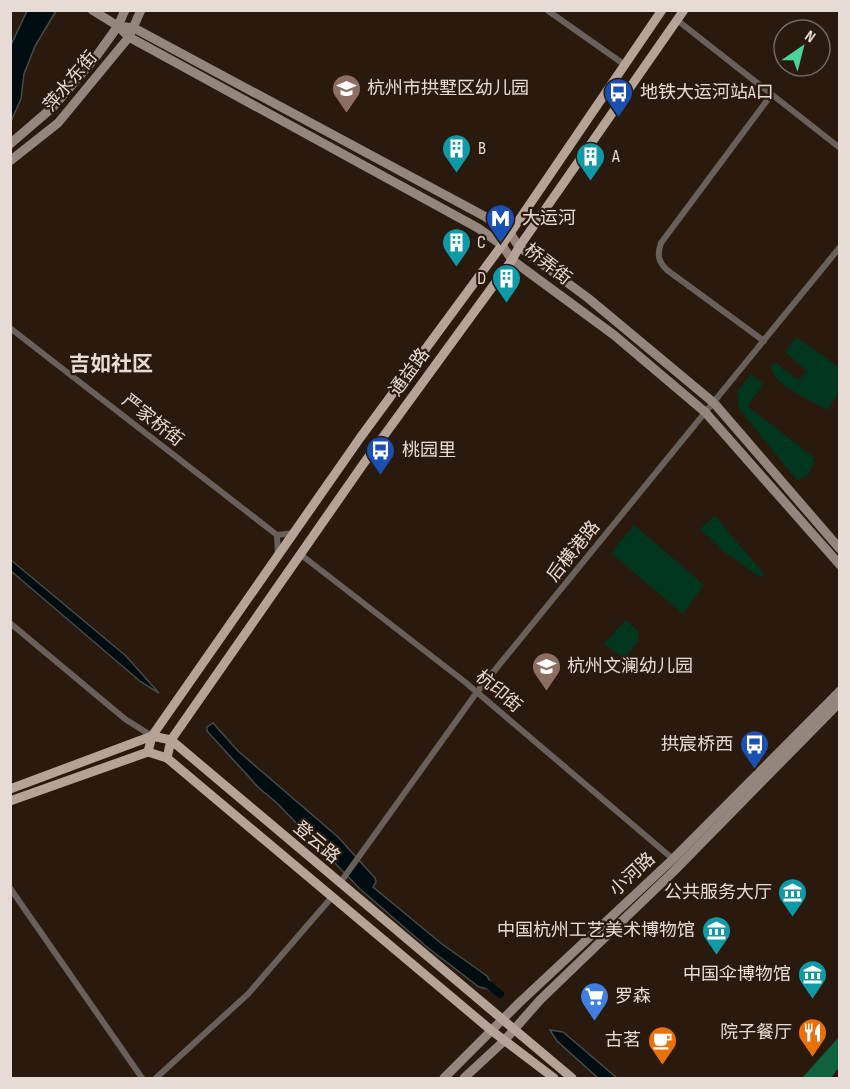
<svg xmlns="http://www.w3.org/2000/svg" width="850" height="1089" font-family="'Sofia Sans Condensed','Noto Sans SC',sans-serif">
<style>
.green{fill:#00361e}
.forest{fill:#0e623e}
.water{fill:#000d10;stroke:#454b4b;stroke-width:1.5}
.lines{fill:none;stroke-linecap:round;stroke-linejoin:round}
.canal{stroke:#000d10;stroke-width:8}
.street{stroke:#69605b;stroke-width:6}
.secondary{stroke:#94867d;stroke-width:9}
.primary{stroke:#b6a398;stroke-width:9}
.labels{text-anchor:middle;stroke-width:4.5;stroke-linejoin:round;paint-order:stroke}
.street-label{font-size:18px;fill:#e7dcd5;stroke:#2a1a0e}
.poi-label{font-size:18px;fill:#e7dcd5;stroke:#2a1a0e;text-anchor:start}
.quarter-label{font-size:21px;font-weight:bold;fill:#e7dcd5;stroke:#2a1a0e}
</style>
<rect width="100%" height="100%" fill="#2a1a0e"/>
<g class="green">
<path d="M796,337l43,30v24l-11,19c-17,-10 -53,-23 -57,-43l4,-5 24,18 8,-9 -22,-19z"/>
<path d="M751,374l13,10 -17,22 68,52c-3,9 -6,21 -18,22l-58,-71 -2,-17z"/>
<path d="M715,516l49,58 -4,3 -37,-26 -23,-22z"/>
<path d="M634,525l70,60 -21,29 -72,-61z"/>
<path d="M626,620l12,11 1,10 -15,17 -20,-14z"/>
</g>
<path class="forest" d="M839,1037v30l-8,11h-29z"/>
<g class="water">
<path d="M27,11h29l-21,35 -11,28 -3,25 -10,22v-76z"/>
<path d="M11,560l115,96 33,37 -18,-11 -130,-111z"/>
<path d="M213,723l25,28 100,86 37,41 1,4 -3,5 69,57 45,32 9,15 -17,-4 -52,-40 -68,-59 -81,-84 -19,-16 -52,-57v-4z"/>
<path d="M550,1030l13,2 54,46h-19l-41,-37z"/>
</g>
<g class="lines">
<path class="canal" d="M489,985l11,9"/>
<g class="street">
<path d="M547,10l78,55"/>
<path d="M677,20l163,128"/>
<path d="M10,328l267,207 18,-2"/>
<path d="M764,341l-97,-71c-9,-9 -10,-15 -6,-27l110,-148"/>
<path d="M277,535l1,21"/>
<path d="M300,554l165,128 208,177"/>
<path d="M10,623l115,96 27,17"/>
<path d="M340,883l137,-191 363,-445"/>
<path d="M10,888l132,190"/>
<path d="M156,1078l92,-84 84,-97"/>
</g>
<g class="secondary">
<path d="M92,10l26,16 11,11 349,191 24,17 10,15 102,75 91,77 135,153"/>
<path d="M118,26l16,2 350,188 26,17 9,14 69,51 126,105 126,146"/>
<path d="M10,144l43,-37 42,-49 23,-32 7,-16"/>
<path d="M10,161l48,-38 71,-86 12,-27"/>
<path d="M444,1078l75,-75 154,-144 167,-168"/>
<path d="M464,1078l40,-37 36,-41 134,-129 166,-169"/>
</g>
<g class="primary">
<path d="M148,752l4,-16 208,-298 142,-193 160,-235"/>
<path d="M167,758l4,-18 193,-277 148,-203 7,-13 165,-237"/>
<path d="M10,789l142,-53 19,4 401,338"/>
<path d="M10,801l138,-49 19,6 325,273 62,47"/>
</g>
</g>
<defs>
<symbol id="school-pin" viewBox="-11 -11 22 30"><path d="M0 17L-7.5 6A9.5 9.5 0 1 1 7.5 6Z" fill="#8d6e63" stroke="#2a1a0e"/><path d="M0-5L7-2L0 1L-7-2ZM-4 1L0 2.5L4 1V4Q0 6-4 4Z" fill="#fff"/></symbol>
<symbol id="bus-pin" viewBox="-11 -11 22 30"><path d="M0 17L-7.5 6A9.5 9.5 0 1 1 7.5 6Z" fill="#1a4fb4" stroke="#2a1a0e"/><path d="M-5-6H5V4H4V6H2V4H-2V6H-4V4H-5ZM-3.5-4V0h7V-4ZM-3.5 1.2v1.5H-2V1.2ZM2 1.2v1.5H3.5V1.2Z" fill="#fff"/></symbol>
<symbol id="building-pin" viewBox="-11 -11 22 30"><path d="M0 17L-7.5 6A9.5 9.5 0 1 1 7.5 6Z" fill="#0f9aa8" stroke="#2a1a0e"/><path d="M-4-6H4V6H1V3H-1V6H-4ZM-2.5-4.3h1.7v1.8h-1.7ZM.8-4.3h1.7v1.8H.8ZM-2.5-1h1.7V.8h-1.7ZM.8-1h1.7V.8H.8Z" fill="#fff"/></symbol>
<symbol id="metro-pin" viewBox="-11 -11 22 30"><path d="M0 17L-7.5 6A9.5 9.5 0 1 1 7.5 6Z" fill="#1a4fb4" stroke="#2a1a0e"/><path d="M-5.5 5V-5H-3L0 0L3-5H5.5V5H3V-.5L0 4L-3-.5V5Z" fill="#fff"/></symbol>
<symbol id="museum-pin" viewBox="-11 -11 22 30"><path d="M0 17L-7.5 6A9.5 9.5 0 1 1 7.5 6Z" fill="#0f9aa8" stroke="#2a1a0e"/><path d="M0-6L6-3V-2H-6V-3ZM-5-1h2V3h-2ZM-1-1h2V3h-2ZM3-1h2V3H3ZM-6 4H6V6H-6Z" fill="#fff"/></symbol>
<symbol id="supermarket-pin" viewBox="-11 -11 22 30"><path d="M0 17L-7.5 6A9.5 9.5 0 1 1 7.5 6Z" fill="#3f7fe0" stroke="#2a1a0e"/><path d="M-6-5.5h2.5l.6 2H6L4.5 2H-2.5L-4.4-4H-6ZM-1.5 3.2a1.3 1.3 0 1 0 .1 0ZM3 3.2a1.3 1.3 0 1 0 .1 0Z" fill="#fff"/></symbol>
<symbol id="restaurant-pin" viewBox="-11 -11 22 30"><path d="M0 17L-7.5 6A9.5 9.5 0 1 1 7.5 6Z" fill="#e8710a" stroke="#2a1a0e"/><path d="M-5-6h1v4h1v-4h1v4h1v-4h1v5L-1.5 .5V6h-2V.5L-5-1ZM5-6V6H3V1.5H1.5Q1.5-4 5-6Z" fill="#fff"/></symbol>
<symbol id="cafe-pin" viewBox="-11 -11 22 30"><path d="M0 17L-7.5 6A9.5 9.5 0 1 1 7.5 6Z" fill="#e8710a" stroke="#2a1a0e"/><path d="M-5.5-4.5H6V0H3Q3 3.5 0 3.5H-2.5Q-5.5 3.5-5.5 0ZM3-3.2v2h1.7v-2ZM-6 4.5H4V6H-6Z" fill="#fff"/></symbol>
</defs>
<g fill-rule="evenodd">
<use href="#school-pin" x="330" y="72" width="33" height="45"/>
<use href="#bus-pin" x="602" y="76" width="33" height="45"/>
<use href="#building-pin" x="440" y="132" width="33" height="45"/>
<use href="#building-pin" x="574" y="140" width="33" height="45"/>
<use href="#metro-pin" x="484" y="202" width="33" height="45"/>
<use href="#building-pin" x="440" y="226" width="33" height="45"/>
<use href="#building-pin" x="490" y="262" width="33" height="45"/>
<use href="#bus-pin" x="364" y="434" width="33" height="45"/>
<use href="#school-pin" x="530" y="650" width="33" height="45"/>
<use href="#bus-pin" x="738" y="728" width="33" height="45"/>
<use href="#museum-pin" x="776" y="876" width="33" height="45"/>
<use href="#museum-pin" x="700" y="914" width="33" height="45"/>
<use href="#museum-pin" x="796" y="958" width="33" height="45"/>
<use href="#supermarket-pin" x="578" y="980" width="33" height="45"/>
<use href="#restaurant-pin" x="796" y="1016" width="33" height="45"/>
<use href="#cafe-pin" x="646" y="1024" width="33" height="45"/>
</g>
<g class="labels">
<g class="street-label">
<text transform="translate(70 81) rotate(-50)" y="6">萍水东街</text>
<text transform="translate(548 264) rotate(38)" y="6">桥弄街</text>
<text transform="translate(409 372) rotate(-54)" y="6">通益路</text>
<text transform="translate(153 420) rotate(38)" y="6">严家桥街</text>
<text transform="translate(573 551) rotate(-51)" y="6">后横港路</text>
<text transform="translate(499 691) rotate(40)" y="6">杭印街</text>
<text transform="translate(317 842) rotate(40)" y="6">登云路</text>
<text transform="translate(632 874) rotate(-43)" y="6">小河路</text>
</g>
<g class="poi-label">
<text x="367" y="94">杭州市拱墅区幼儿园</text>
<text x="640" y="98">地铁大运河站A口</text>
<text x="478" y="154">B</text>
<text x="612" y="162">A</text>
<text x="522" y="224">大运河</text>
<text x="477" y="248">C</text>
<text x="486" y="284" text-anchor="end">D</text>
<text x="402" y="456">桃园里</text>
<text x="567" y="672">杭州文澜幼儿园</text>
<text x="733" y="750" text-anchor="end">拱宸桥西</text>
<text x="772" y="898" text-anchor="end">公共服务大厅</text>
<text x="695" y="936" text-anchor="end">中国杭州工艺美术博物馆</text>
<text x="791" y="980" text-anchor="end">中国伞博物馆</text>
<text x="615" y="1002">罗森</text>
<text x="792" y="1038" text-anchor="end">院子餐厅</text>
<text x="641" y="1046" text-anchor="end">古茗</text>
</g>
<g class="quarter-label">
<text x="111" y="371">吉如社区</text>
</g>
</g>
<rect width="850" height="1089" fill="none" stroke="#e7dcd5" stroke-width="24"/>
<g transform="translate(802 48) rotate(35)"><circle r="28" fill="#2a1a0e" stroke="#76685e" stroke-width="1.5"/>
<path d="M0-4.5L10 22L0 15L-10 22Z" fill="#49d49c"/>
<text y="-9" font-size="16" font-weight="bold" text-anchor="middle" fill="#e7dcd5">N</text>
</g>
</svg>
